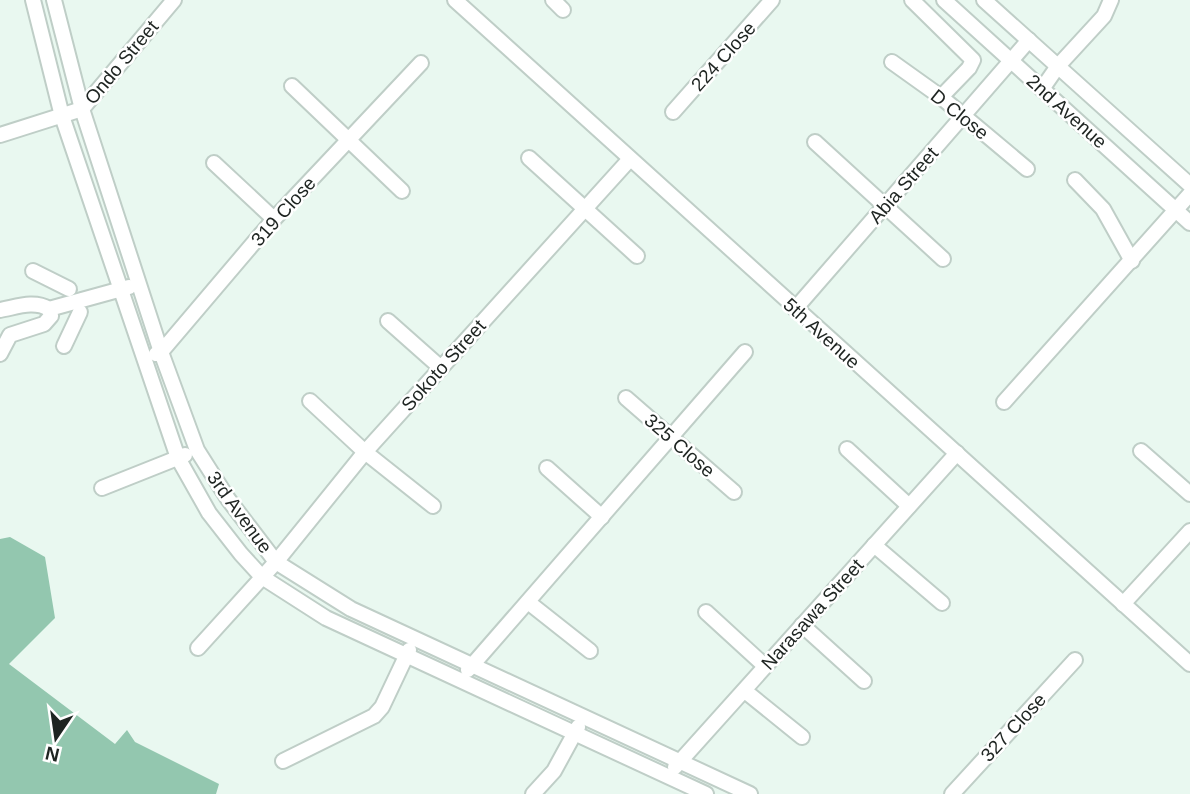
<svg xmlns="http://www.w3.org/2000/svg" width="1190" height="794" font-family="Helvetica,sans-serif">
<style>
.water{fill:#93c7af}
.lines{fill:none;stroke-linecap:round;stroke-linejoin:round}
.minor-casing{stroke:#bfcec7;stroke-width:18}
.minor{stroke:#fff;stroke-width:14}
.labels{text-anchor:middle;stroke-width:5;stroke-linejoin:round;paint-order:stroke}
.street-label{font-size:19px;fill:#1e2421;stroke:#fff}
</style>
<rect width="100%" height="100%" fill="#e9f8f0"/>
<path class="water" d="M10,537l35,20 10,61 -46,46 106,80 12,-14 8,12 84,42 -3,10h-216v-255z"/>
<g class="lines">
<defs>
<g id="minor">
<path d="M33,0l29,116 116,342 31,55 32,41 21,23 64,41 380,176"/>
<path d="M54,0l28,109 79,243 36,98 31,49 48,63 75,47 399,185"/>
<path d="M455,0l735,664"/>
<path d="M553,0l10,10"/>
<path d="M912,0l61,60 -4,8 -28,29"/>
<path d="M944,0l246,223"/>
<path d="M984,0l206,185"/>
<path d="M892,62l49,35 86,72"/>
<path d="M292,86l110,105"/>
<path d="M1042,89l16,-23 46,-50 7,-16"/>
<path d="M673,112l99,-112"/>
<path d="M0,135l82,-26 92,-109"/>
<path d="M815,142l128,117"/>
<path d="M529,158l108,98"/>
<path d="M214,163l60,56"/>
<path d="M1075,180l28,29 29,52"/>
<path d="M33,271l36,18"/>
<path d="M795,309l234,-269"/>
<path d="M0,310c17,-3 34,-10 49,-1"/>
<path d="M388,321l53,47"/>
<path d="M64,346l16,-34"/>
<path d="M0,354l10,-19 34,-11 7,-8 -2,-7 80,-22"/>
<path d="M156,354l5,-2 113,-133 147,-156"/>
<path d="M626,398l108,94"/>
<path d="M310,401l55,51 68,54"/>
<path d="M1004,402l186,-208"/>
<path d="M847,449l62,57"/>
<path d="M1141,451l49,43"/>
<path d="M547,468l55,49"/>
<path d="M102,488l83,-33"/>
<path d="M874,545l68,58"/>
<path d="M528,602l62,49"/>
<path d="M1123,604l67,-73"/>
<path d="M706,612l59,54"/>
<path d="M802,625l62,56"/>
<path d="M198,648l78,-86 89,-110 265,-293"/>
<path d="M468,670l277,-318"/>
<path d="M745,691l57,46"/>
<path d="M283,761l91,-45 8,-9 27,-57"/>
<path d="M675,767l282,-314"/>
<path d="M533,794l21,-23 24,-44"/>
<path d="M952,794l123,-134"/>
</g>
</defs>
<use href="#minor" class="minor-casing"/>
<use href="#minor" class="minor"/>
</g>
<g class="labels">
<g class="street-label">
<text transform="translate(723 56) rotate(-48)" y="7">224 Close</text>
<text transform="translate(121 62) rotate(-50)" y="7">Ondo Street</text>
<text transform="translate(1067 111) rotate(42)" y="7">2nd Avenue</text>
<text transform="translate(960 114) rotate(39)" y="7">D Close</text>
<text transform="translate(903 185) rotate(-49)" y="7">Abia Street</text>
<text transform="translate(283 211) rotate(-48)" y="7">319 Close</text>
<text transform="translate(822 333) rotate(42)" y="7">5th Avenue</text>
<text transform="translate(443 365) rotate(-48)" y="7">Sokoto Street</text>
<text transform="translate(680 445) rotate(41)" y="7">325 Close</text>
<text transform="translate(240 512) rotate(54)" y="7">3rd Avenue</text>
<text transform="translate(812 614) rotate(-48)" y="7">Narasawa Street</text>
<text transform="translate(1013 727) rotate(-47)" y="7">327 Close</text>
</g>
</g>
<g transform="translate(56 738) rotate(193)" stroke="#ffffff" stroke-width="5" paint-order="stroke">
<path d="M0-5L12 26L0 18L-12 26Z" fill="#1e2421"/>
<text y="-10" font-size="19" font-weight="bold" text-anchor="middle" fill="#1e2421">N</text>
</g>
</svg>
